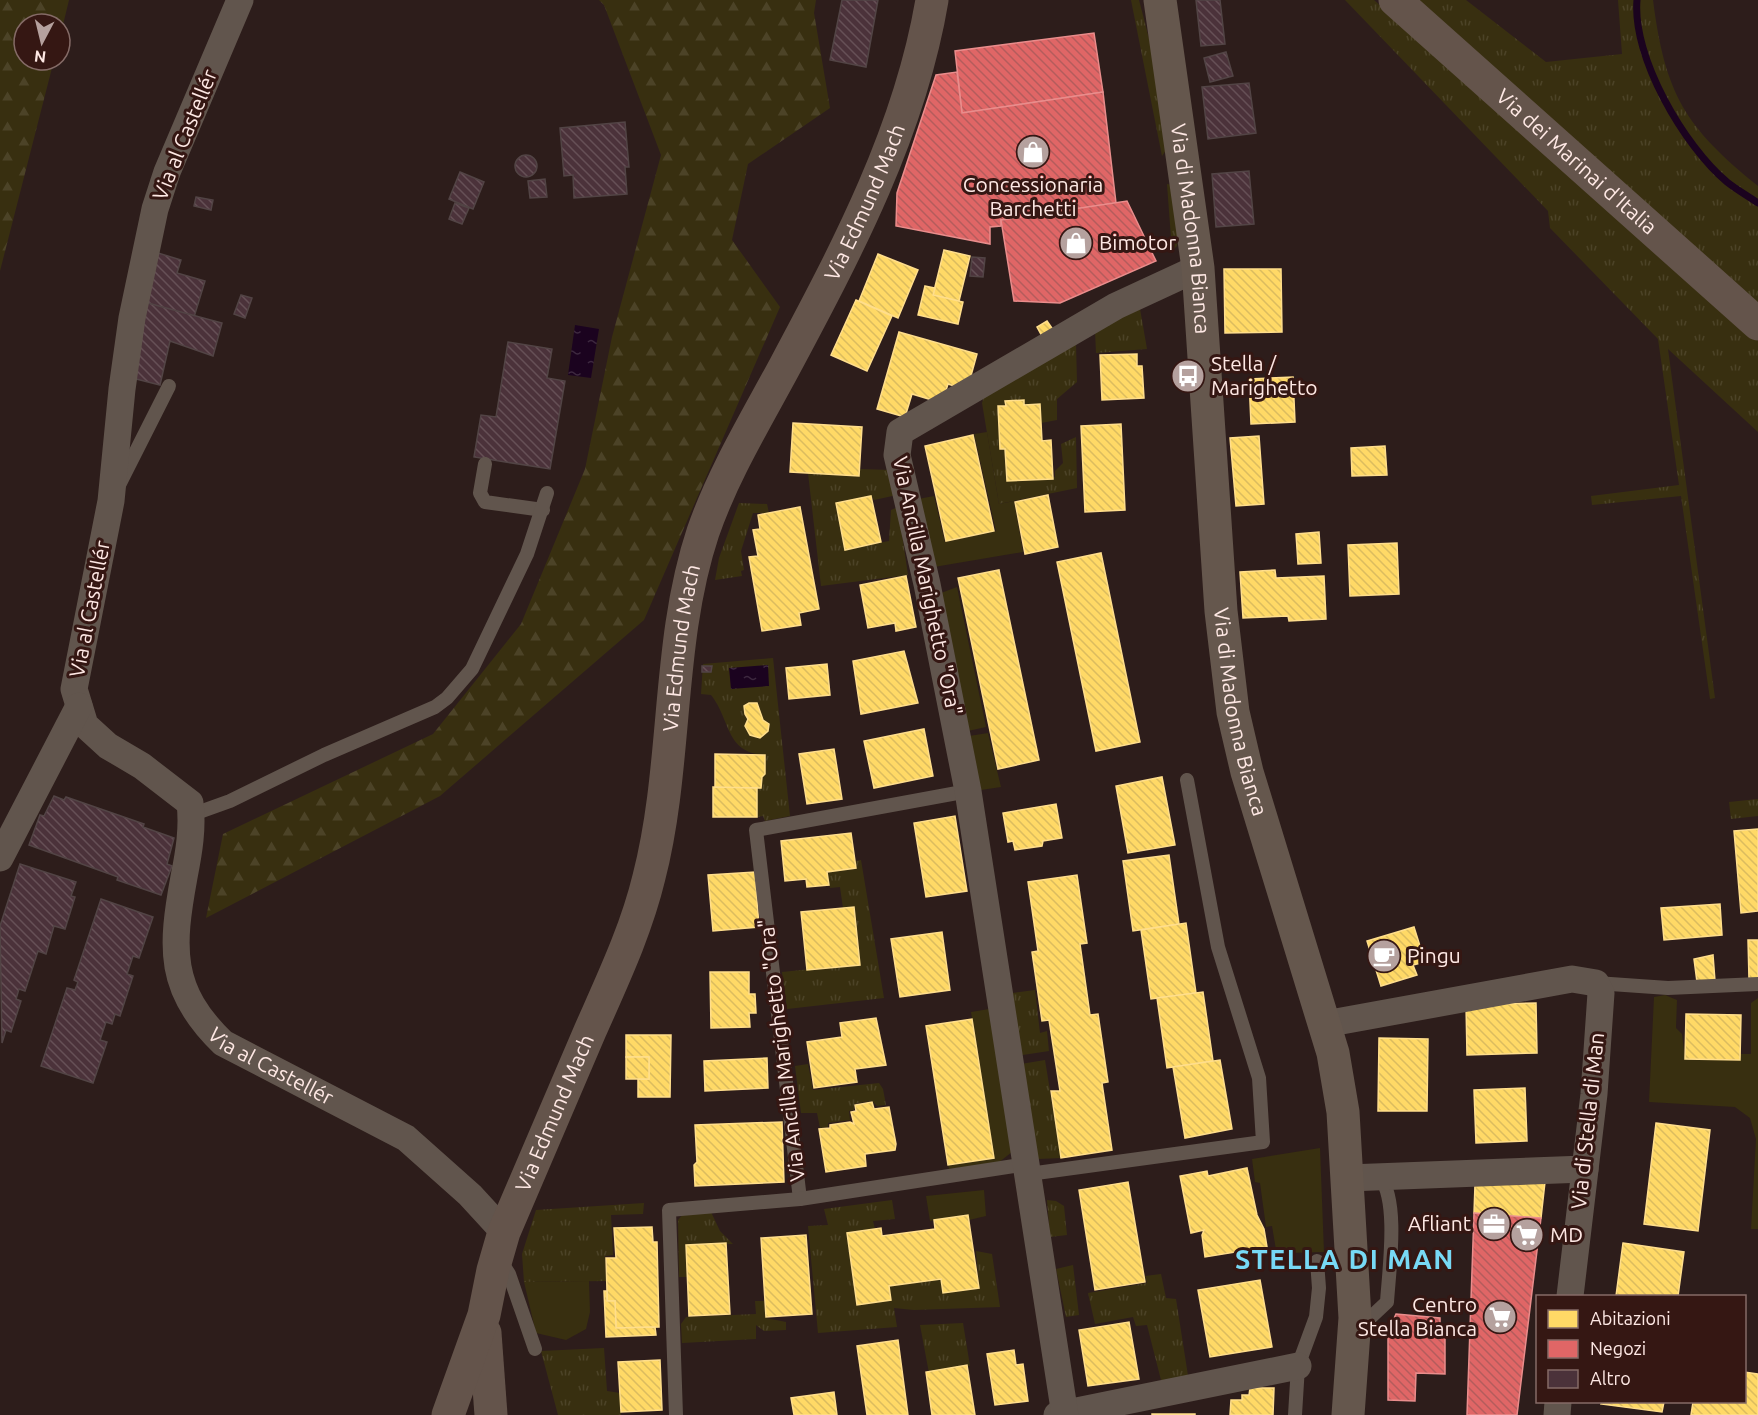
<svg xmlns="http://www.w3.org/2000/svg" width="1758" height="1415" font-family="Ubuntu,sans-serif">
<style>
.grass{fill:url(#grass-tufts)}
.forest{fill:url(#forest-firs)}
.green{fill:#382f10}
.water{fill:url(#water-ripples)}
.homes{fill:url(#homes-back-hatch);stroke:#ffde8c;stroke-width:1.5}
.shops{fill:url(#shops-back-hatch);stroke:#e98d8c;stroke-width:1.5}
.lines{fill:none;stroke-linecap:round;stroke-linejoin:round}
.stream{stroke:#1b031f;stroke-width:7}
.building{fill:url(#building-back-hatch);stroke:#524445;stroke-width:1.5}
.lane{stroke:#61554d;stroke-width:14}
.street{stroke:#61554d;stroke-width:27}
.secondary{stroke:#65574d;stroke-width:33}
.primary{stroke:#64544b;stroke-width:33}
.labels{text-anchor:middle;stroke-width:6;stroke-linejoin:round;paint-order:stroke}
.street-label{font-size:21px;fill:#fee8e4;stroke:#351713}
.poi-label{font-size:21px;fill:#fee8e4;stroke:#351713;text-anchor:start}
.district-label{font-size:27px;font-weight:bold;letter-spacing:1.5px;fill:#77d9f5;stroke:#351713}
</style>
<defs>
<pattern id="grass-tufts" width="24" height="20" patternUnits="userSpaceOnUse" patternTransform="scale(1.5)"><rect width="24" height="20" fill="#382f10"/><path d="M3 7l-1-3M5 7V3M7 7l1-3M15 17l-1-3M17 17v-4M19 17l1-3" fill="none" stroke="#4c4327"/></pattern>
<pattern id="forest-firs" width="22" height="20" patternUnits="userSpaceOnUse" patternTransform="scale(1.5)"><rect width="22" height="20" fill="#382f10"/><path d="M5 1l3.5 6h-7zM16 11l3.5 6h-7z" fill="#4c4327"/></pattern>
<pattern id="water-ripples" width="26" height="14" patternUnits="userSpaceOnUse" patternTransform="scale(1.5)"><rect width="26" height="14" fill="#1b031f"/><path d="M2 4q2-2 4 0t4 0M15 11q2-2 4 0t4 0" fill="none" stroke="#3d283f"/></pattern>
<pattern id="homes-back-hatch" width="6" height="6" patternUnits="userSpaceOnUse" patternTransform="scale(1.5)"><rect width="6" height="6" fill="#ffd966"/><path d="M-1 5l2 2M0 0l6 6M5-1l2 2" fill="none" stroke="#dbbc5f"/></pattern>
<pattern id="shops-back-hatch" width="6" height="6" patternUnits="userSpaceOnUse" patternTransform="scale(1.5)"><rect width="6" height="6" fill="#e06666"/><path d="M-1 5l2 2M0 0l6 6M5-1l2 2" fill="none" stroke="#b45c5c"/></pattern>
<pattern id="building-back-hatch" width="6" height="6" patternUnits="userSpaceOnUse" patternTransform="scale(1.5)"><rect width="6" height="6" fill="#4b323a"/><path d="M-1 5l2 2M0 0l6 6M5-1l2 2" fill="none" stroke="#665056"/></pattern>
</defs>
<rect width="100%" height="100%" fill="#2d1d1b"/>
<g class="grass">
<path d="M1131,0h8l13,50 15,99 -5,7z"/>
<path d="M1345,0h29l384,341v91l-90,-83 47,349 -5,1 -29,-203 -89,9 -1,-9 88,-11 -21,-146 -108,-111 -2,-17z"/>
<path d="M1418,0h48l80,62 76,-8 -4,-54h35c12,94 32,127 105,186v121z"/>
<path d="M1167,184l5,1 6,55 -1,6 -5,5z"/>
<path d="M1139,303l8,46 -51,4 -1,-23z"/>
<path d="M1076,344l1,38 -20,17v21l-16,3 -1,-19 -16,1 -1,-5 -18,1 3,80 47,-4v-6l8,-8 -2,-19 15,-7 1,51 -78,16 -17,-101 3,-10z"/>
<path d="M860,469l31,1 6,25 -23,5 -3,-4 -35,7 9,46 44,-8 2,-31 7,-3 10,68 -87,11 -13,-113 51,3z"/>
<path d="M739,503l28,1 2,9h-16l-12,38 3,19 -3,1 1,5 -27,4 4,-22z"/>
<path d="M773,658l17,158 -25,5 -2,-5 -6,1v-29h4l1,-11 3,-3v-19c-40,-2 -34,-35 -54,-60l-10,-1 2,-30z"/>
<path d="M1758,799v17l-27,3 -2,-17z"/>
<path d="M861,860l23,138 -97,11 -5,-37 78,-8 -6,-57 -11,1 -3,-21 -10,1 -3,-16 28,-4v-7z"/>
<path d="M1035,990l5,43 7,-2 2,20 -33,5 -11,-62z"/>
<path d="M1045,1060l16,98 -23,1 -17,-95z"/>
<path d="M808,1064l5,26 66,-7 4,6 3,16 -9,1 -5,-5 -18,3v6l-5,1 1,9 -22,3v4l-8,1 -3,-15h-16l-6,-47z"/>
<path d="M892,1200l3,19 -22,2 2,8 -28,4 10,72 34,-5 -2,-14 52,-7 38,9 -3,-37 16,3 8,53 -86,3 -20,-2 3,19 -79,6 -10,-107 20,-1 -4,-16z"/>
<path d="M1047,1200l9,1 8,5 3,29 -17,2z"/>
<path d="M644,1203l-1,11 -32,1 2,40 -8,1 1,25 -82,1 -2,-28 14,-44z"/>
<path d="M711,1212l9,19 13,13 -47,1 1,32h-8l-1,-57 5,-6z"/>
<path d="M1073,1265l6,50 -13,2 -10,-48z"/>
<path d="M1161,1274l5,24 10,1 13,83 -26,6 -16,-63 -11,1 -3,-9 -38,7 -7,-31 59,-10 -2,-7z"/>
<path d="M755,1301h9l2,17 20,4v8l-22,1 -8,-6v14l-74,4 -1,-19 5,-7 70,-3z"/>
<path d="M963,1323l7,43 -41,7 -9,-48z"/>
<path d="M604,1348l3,43 13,2 1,22h-63l-17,-64z"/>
</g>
<g class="forest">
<path d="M0,0h69l-9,37v-13h-36v36h30l-54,211z"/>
<path d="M599,0h217l-2,13 16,95 -82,56 -16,76 48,67 -136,313 -204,176 -234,122 17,-84 210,-100 88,-110 64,-155 27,-132 49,-182 -57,-150z"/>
</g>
<g class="green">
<path d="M987,432l12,72 15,-3 9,51 -89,15 -16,-68 16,-3 11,46 51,-11 -22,-97z"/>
<path d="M957,587l29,140 -18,4 -27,-138z"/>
<path d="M988,733l13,54 -20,3 -12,-54z"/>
<path d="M1665,995l12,5 -1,28 6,6 3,25 54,1 1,-6h11v-51l7,-5v231h-7l5,-90 -6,-21 -15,-11 -86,-5 5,-105z"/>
<path d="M989,1009l28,139 -19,15 -49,6 -1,-4 46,-7 -23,-146z"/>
<path d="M1320,1148l4,104 -35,1 -12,3 -5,-30 -6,1 -6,-44 -5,-1 -3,-23z"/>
<path d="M984,1190l2,26 -17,4 -1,-5 -38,6 -4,-25z"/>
<path d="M589,1281l1,31 -4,17 -20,11 -30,-7 -12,-51z"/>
</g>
<g class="water">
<path d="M575,325l24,4 -8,49 -23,-3z"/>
<path d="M768,665l1,21 -38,3 -2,-21z"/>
</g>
<g class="homes">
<path d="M944,250l26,6 -11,45 -26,-6z"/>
<path d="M878,254l40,16 -20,48 -39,-17z"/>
<path d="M1224,269h57l1,63 -57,1z"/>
<path d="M925,286l10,2 -2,7 30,7 -5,22 -40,-9z"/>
<path d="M856,300l36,16 -25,55 -36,-16z"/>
<path d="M1047,321l7,10 -11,7 -6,-11z"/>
<path d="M899,332l78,22 -10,36 -19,-6 -6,19 -30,-9 -7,23 -28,-8z"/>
<path d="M1137,354v12h5l2,32 -42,2 -2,-45z"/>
<path d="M1293,377l2,45 -44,2 -2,-45z"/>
<path d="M1024,400v5l16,-1 2,37 9,-1 2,39 -46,2 -2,-32h-5l-2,-43h8l-1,-5z"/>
<path d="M793,423l69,4 -3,49 -69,-4z"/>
<path d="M1121,424l4,86 -40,2 -4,-86z"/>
<path d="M973,435l21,96 -48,10 -21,-95z"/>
<path d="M1259,436l5,68 -28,2 -6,-68z"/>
<path d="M1385,446l2,29 -35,1 -1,-28z"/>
<path d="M1048,495l10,52 -33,7 -10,-52z"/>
<path d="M871,496l10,46 -36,8 -9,-47z"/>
<path d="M800,507l19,102 -20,4 2,12 -39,6 -13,-74 9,-1 -5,-26 7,-1 -2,-14z"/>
<path d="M1319,532l2,31 -23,1 -2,-30z"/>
<path d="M1397,543l2,51 -49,2 -2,-51z"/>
<path d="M1101,553l39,189 -44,9 -39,-189z"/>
<path d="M999,570l40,190 -41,9 -40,-191z"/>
<path d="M1275,570l1,8 48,-2 2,43 -37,2 -1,-5 -45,2 -3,-46z"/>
<path d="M906,576l10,51 -20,4 -1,-8 -27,5 -8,-43z"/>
<path d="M904,651l14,52 -57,11 -8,-53z"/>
<path d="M827,664l3,31 -41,4 -3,-31z"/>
<path d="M749,703h8l6,17 6,4 -1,7 -8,7 -10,-3 -5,-9 3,-7 -3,-5 -1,-8z"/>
<path d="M924,729l9,47 -59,12 -10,-47z"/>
<path d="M834,749l8,50 -35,5 -8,-50z"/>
<path d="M715,754l50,1v19l-3,3 -1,11h-46z"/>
<path d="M1162,777l13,68 -47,8 -12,-67z"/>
<path d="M713,787l44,1v29h-44z"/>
<path d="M1056,804l6,34 -19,3 -1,5 -27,4 -2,-9 -5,1 -5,-29z"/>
<path d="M955,816l12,75 -41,6 -12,-74z"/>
<path d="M1758,829v82l-17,2 -7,-82z"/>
<path d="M851,833l5,35 -29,4 2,13 -22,2 -1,-8 -21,2 -4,-40z"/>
<path d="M1169,855l10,69 -46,7 -10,-70z"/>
<path d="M755,872l4,55 -46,4 -5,-56z"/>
<path d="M1077,875l10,68 -7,1 10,71 8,-1 10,68 -6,1 10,67 -51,8 -10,-67h9l-11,-71 -7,1 -10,-69 6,-1 -10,-69z"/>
<path d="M1720,904l2,31 -58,5 -3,-32z"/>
<path d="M854,907l6,58 -53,5 -6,-58z"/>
<path d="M1186,923l10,70 -45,6 -10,-69z"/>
<path d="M1414,927l11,35 -12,3 4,10 -36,11 -14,-45z"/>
<path d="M942,932l8,58 -50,7 -9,-58z"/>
<path d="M1748,940h10v38l-9,1z"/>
<path d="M1713,955l2,26 -18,1 -3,-23z"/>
<path d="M710,972h39v22h6l1,19h-7l1,14 -39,1z"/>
<path d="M1203,992l10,69 -46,7 -10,-70z"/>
<path d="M1536,1003l1,50 -70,2 -1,-50z"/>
<path d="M1686,1014l55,1 -1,45 -55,-1z"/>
<path d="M876,1018l10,47 -31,4 2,13 -43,6 -7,-46 35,-5 -2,-14z"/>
<path d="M972,1019l22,139 -46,7 -22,-139z"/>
<path d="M626,1035h45l-1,62h-32v-18h11v-22h-23z"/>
<path d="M1379,1038l49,1 -1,72h-49z"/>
<rect x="626" y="1057" width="23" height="22"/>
<path d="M767,1058l1,30 -63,3 -1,-30z"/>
<path d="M1220,1060l12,69 -47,9 -12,-71z"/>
<path d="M1525,1088l2,53 -51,2 -2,-53z"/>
<path d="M872,1102l2,7 15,-2 7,37 -1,6 -30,4 1,12 -40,6 -7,-43 11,-1v-3l20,-3 4,2 -3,-12 5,-1 -1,-6z"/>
<path d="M782,1122l2,60 -89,4 -1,-21 3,-3 -2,-37z"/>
<path d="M1656,1123l54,7 -12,101 -54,-7z"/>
<path d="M1247,1168l10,47 7,14 3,18 -62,10 -3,-22 2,-5 -13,3 -11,-57 27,-5 1,5z"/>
<path d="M1128,1182l17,100 -50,8 -16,-100z"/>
<path d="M1545,1182l-4,36 -67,-5 1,-28z"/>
<path d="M968,1215l11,73 -36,5 -2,-14 -52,7 2,14 -34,5 -10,-72 34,-5 1,8 53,-7 -1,-9z"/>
<path d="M652,1227l1,15h4l2,85 -43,1 -1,-27h-8v-10l-1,-33h10l-2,-30z"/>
<path d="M806,1235l6,79 -46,3 -5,-79z"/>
<path d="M726,1243l4,71 -41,2 -3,-71z"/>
<path d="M1623,1243l61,9 -6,44h-62z"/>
<path d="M1260,1280l12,67 -62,10 -12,-67z"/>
<path d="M604,1291h3v10h8l1,27 39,-1 1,8 -50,2z"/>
<path d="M1129,1322l10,57 -51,7 -9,-56z"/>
<path d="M898,1340l10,75h-41l-10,-69z"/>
<path d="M1014,1350l2,15 7,-1 5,37 -33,4 -8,-51z"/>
<path d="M660,1360l2,50 -41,2 -3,-50z"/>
<path d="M967,1365l8,50h-43l-6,-43z"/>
<path d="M1744,1372l14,2v41h-67l2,-13h51z"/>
<path d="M1250,1388h24l-1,27h-43l1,-15h11v-5h7z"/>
<path d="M834,1392l3,23h-43l-3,-17z"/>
<path d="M1602,1402h62l-2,10 -61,-8z"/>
<rect x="1152" y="1414" width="43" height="1"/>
</g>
<g class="shops">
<path d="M1094,33l9,59 -141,21 -7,-62z"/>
<path d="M957,72l5,41 141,-21 13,111 -115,17v6l-11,1v17l-94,-18 1,-33 39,-118z"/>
<path d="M1127,201l29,60 -96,42 -46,-2 -13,-81z"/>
<path d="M1474,1213l67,5 -24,197h-50z"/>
<path d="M1396,1314l44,4v13h5v43l-29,-1 -1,28 -27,-1v-68z"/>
</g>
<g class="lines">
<path class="stream" d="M1637,0c-5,57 47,146 90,182 10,8 21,14 31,21"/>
</g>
<g class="building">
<path d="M842,0h36l-12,67 -36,-7z"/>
<path d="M1196,0h24l5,44 -24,2z"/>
<path d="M1226,52l7,24 -23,6 -6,-24z"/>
<path d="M1249,83l7,50 -48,6 -6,-52z"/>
<path d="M625,122l4,45h-4l2,27 -53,4 -1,-23 -9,1 -4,-48z"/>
<circle cx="526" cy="166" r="11"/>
<path d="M1249,171l5,53 -38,3 -4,-53z"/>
<path d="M460,172l24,10 -11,27 -24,-10z"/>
<path d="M545,179l2,18 -17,1 -2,-17z"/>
<path d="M196,197l17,3 -2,10 -17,-4z"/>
<path d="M455,203l14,5 -7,16 -13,-5z"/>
<path d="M158,253l23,7 -4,13 28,8 -11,36 -50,-15z"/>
<path d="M972,257l13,1 -2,19 -13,-1z"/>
<path d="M241,295l11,3 -7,20 -11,-4z"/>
<path d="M144,302l78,21 -9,33 -43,-15 -10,44 -32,-8z"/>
<path d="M508,342l44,7 -5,29 18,3 -15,88 -76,-12 7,-42 15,2z"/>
<path d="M702,666h10l-1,6h-9z"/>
<path d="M54,796l10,4 2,-3 78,27 -1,3 31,11 -7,26 5,2 -11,29 -44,-15 1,-3 -89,-32 11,-30 4,1z"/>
<path d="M20,864l56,18 -5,14 4,1 -10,32 -11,-3 -8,28 -8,-3 -13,40 -6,-2 -3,10 5,2 -10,31 -5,-2 -4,13 -2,-117z"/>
<path d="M101,899l52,18 -14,41 -6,-2 -6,18 6,2 -13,40 -5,-2 -3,10 -6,-2 -6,18 7,2 -14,41 -52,-17 26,-78 8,2 3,-8 -4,-2z"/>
</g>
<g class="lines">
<g class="lane">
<path d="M485,464l-5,29 5,9 58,8"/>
<path d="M120,483l49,-97"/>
<path d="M191,815l39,-14 94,-46 111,-48 12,-9 25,-29 55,-115 20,-61"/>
<path d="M1596,983l72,5 90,-4"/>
<path d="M1029,1174l234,-32 -4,-64 -41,-131 -31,-167"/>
<path d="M800,1199l-44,-369 212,-39"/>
<path d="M500,1260l9,14 26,75"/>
<path d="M1355,1318l16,-1 16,-15c2,-32 12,-101 -7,-125"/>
<path d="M676,1415l-7,-205 131,-11 227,-35"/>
<path d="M1295,1415l3,-49 18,-49 3,-29 -2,-27"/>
</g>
<g class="street">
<path id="s1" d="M240,0l-73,172 -12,37 -23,109 -10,71 -11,112 -37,188 11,36 23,21 34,20 48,37c3,25 -1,49 -6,74 -13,71 -16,113 39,166l183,95 64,57 34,37"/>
<path d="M0,858l79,-152"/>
<path d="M1325,1024l247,-45 24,4 5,10 -7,101 -24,202"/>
<path d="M1348,1178l237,-9"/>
<path d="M1057,1415l241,-49"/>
<path d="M1065,1415l-97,-624 -41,-207 -30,-129 3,-23 216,-126 82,-38"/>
<path d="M1557,1415l1,-13"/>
</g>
<path class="secondary" id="s2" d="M1160,0l38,268 23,343 12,101 14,60 86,281 10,59 12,206 -7,97"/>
<g class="primary">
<path id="s3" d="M1395,0l363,324"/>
<path d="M485,1333l6,82"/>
<path id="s4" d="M448,1415l36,-100 9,-45 11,-38c29,-67 57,-134 86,-201 22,-50 46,-100 59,-154 29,-113 17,-234 54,-345 20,-58 53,-112 82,-166 62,-116 125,-235 147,-366"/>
</g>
</g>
<defs>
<symbol id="shop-disc" viewBox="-11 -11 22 22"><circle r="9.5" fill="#b5a19e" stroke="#351713"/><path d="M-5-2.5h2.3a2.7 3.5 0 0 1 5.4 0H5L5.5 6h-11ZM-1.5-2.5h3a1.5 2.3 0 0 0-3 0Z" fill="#fff"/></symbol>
<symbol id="bus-disc" viewBox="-11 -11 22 22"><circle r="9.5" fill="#b5a19e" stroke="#351713"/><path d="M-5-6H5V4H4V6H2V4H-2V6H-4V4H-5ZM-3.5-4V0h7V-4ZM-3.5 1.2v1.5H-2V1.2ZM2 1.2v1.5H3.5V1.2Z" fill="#fff"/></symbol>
<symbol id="cafe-disc" viewBox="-11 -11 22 22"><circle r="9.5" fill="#b5a19e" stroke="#351713"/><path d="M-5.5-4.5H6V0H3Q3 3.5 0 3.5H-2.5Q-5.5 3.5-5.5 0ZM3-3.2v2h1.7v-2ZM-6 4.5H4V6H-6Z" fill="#fff"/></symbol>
<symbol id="office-disc" viewBox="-11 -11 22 22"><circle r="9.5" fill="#b5a19e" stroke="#351713"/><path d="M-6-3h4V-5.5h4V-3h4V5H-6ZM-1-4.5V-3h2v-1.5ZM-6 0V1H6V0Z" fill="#fff"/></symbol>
<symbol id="supermarket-disc" viewBox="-11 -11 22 22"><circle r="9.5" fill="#b5a19e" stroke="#351713"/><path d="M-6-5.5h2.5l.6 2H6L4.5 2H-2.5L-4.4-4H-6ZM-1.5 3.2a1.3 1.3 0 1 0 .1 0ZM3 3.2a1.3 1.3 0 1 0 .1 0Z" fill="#fff"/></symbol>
</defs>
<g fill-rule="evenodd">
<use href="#shop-disc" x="1014" y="133" width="38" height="38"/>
<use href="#shop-disc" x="1057" y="224" width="38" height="38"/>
<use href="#bus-disc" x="1169" y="357" width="38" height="38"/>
<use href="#cafe-disc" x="1365" y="937" width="38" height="38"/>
<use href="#office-disc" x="1475" y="1205" width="38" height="38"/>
<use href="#supermarket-disc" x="1508" y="1216" width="38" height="38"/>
<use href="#supermarket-disc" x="1481" y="1298" width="38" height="38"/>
</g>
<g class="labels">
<g class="street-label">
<text transform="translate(185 135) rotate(-68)" y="7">Via al Castellér</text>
<text dy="7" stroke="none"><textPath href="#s3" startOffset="243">Via dei Marinai d'Italia</textPath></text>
<text dy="7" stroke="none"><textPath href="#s4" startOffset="1293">Via Edmund Mach</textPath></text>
<text dy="7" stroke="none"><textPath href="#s2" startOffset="231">Via di Madonna Bianca</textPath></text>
<text transform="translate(927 586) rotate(78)" y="7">Via Ancilla Marighetto "Ora"</text>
<text transform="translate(90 609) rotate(-79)" y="7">Via al Castellér</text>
<text dy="7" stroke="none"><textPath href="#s4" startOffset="807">Via Edmund Mach</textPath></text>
<text dy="7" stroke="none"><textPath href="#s2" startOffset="717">Via di Madonna Bianca</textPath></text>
<text transform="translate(782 1050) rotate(-97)" y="7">Via Ancilla Marighetto "Ora"</text>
<text dy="7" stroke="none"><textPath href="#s1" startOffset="1190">Via al Castellér</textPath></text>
<text dy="7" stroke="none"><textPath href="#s4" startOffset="321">Via Edmund Mach</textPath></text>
<text transform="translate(1588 1121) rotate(-84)" y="7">Via di Stella di Man</text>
</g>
<g class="poi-label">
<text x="1033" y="192" text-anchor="middle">Concessionaria<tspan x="1033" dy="24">Barchetti</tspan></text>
<text x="1099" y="250">Bimotor</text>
<text x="1211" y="371">Stella /<tspan x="1211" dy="24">Marighetto</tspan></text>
<text x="1407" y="963">Pingu</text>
<text x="1471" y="1231" text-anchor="end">Afliant</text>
<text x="1550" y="1242">MD</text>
<text x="1477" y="1312" text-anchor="end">Centro<tspan x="1477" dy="24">Stella Bianca</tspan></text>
</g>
<g class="district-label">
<text x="1345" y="1269">STELLA DI MAN</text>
</g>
</g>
<rect x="1536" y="1295" width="210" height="108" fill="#351713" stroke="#856b67" stroke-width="1.5"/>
<rect x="1548" y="1310" width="30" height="18" fill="#ffd966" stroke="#856b67" stroke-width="1.5"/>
<text x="1590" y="1325" font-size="18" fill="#fee8e4">Abitazioni</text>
<rect x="1548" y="1340" width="30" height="18" fill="#e06666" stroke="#856b67" stroke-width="1.5"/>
<text x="1590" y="1355" font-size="18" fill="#fee8e4">Negozi</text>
<rect x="1548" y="1370" width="30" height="18" fill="#4b323a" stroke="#856b67" stroke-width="1.5"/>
<text x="1590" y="1385" font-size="18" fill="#fee8e4">Altro</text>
<g transform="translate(42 42) rotate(187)"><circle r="28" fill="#351713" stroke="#856b67" stroke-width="1.5"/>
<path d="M0-4.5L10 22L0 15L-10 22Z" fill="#b5a19e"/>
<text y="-9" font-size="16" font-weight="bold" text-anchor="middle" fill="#fee8e4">N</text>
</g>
</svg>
